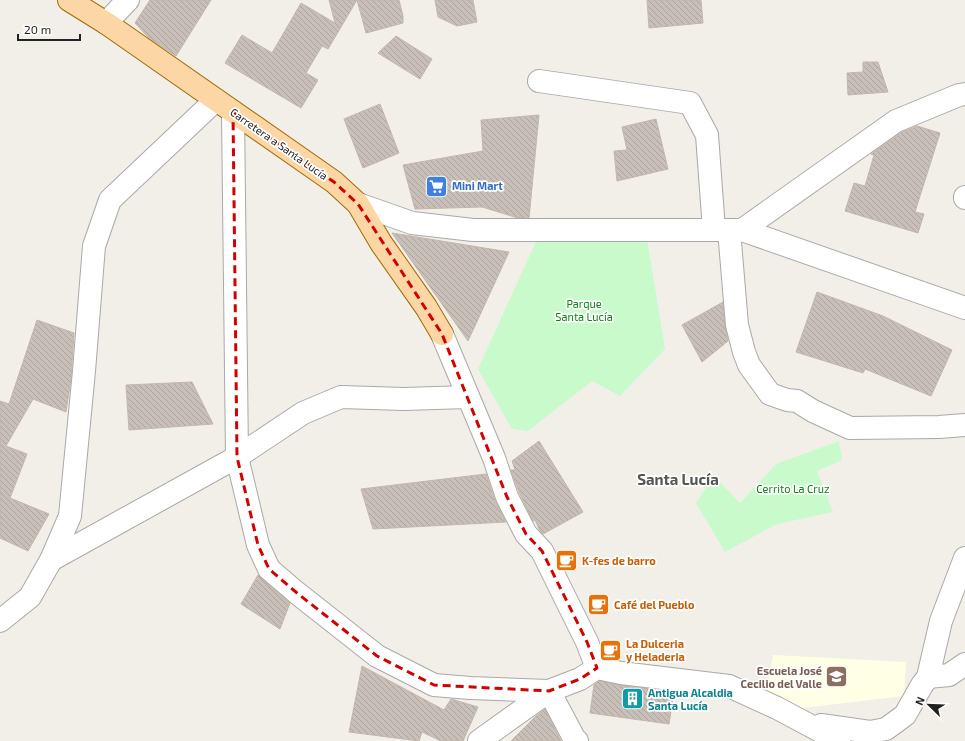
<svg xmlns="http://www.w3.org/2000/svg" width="965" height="741" font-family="'Exo 2',sans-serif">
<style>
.education{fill:#ffffe5}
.park{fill:#c8facc}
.building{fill:url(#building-back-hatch);stroke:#c4b6ab}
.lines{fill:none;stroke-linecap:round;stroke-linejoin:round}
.minor-casing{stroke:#a9a9a9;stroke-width:24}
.major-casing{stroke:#a06b00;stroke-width:24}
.minor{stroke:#fff;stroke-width:22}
.major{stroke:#fcd6a4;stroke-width:22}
.marked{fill:none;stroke:#d40000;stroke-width:3;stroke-dasharray:8 5;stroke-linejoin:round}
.labels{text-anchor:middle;stroke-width:3.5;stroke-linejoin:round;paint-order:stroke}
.street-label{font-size:11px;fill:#222;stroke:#fff}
.shop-label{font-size:11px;font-weight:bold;fill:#366cbe;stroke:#fff;text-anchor:start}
.park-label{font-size:11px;fill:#0c8416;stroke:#fff}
.food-label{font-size:11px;font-weight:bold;fill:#c56008;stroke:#fff;text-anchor:start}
.education-label{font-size:11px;font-weight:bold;fill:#785e54;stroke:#fff;text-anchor:end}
.culture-label{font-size:11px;font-weight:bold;fill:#0d838f;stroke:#fff;text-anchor:start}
.district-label{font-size:15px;font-weight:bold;fill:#555;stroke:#fff}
</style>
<defs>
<pattern id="building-back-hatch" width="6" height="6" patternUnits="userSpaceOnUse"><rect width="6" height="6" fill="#c7bfb8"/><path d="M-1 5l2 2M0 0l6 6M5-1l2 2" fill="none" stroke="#aba49e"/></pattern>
</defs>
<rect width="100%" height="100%" fill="#f2efe9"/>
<path class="education" d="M773,655l133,7 -2,34 -109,13 -28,-17z"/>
<g class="park">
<path d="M538,237l109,2 18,110 -45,47 -28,-15 -64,50 -16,-2 -34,-60z"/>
<path d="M839,441l3,19 -25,11 16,41 -56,12 -52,28 -29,-49 18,-27 26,27 36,-39z"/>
</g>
<g class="building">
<path d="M150,0h61l-35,56 -27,-18 -14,-15z"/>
<path d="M329,0h70l4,16v7l-37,10 -9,-33 -29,49 -6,-3 -16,27 12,7 -17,28 -76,-45 17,-28 30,18 29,-50 34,20z"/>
<path d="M435,0h38l4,22 -20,4 -19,-9z"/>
<path d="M647,0h54l2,23 -54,5z"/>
<path d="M396,36l36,23 -12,20 -42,-26z"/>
<path d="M863,62h15l10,30 -40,3 -1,-22 16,-1z"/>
<path d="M380,104l19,49 -36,15 -19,-49z"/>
<path d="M539,115l-10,103h-11l-36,-11 -67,2 -12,-44 80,-14 -2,-31z"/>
<path d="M656,119l12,50 -51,12 -3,-30 13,-1 -5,-23z"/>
<path d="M917,126l23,7 -25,79 9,2 -6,19 -73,-22 9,-28 11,3 9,-31 -3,-1 31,-22z"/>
<path d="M392,233l117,19 -41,89z"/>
<path d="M817,292l66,24 69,34 -21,46 -66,-27 -2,4 -67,-21z"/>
<path d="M723,302l2,24 3,15 -26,21 -20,-37z"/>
<path d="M37,320l37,13 -3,46 -5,33 -33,-13 -27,47 21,8 -17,44 39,16 -21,37 -28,-13v-137l9,3z"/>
<path d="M192,382l21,42 -84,6 -3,-45z"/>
<path d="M539,441l44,71 -40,22 -3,-3 -5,-11 -2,1 -14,-29 -8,-22h4l-3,-9z"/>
<path d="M486,474l9,27 11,21 -133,7 -12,-40z"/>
<path d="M258,575l3,3 29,25 -10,26 -39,-25z"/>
<path d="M362,666l82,44 7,-11 27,8 -15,34h-22l-19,-9 -3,9 -70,-9z"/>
<path d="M599,681l20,4 55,7 -5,32 -79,-11 4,-28z"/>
<path d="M545,709l16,32h-50l24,-24z"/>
</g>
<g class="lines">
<defs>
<g id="minor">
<path d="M106,23l22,-23"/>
<path d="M539,81l151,22 17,32 7,95"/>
<path d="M233,112l4,345 21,88 11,24 28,24 80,63 57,29 36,3 79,3 25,47 3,3"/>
<path d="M965,197v1"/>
<path d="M358,204l54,19 61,7h269l223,78"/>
<path d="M729,230l8,95 7,27 5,13 21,29 17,6 10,1 16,10 37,17 89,-1 26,-2"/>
<path d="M742,230l154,-109 63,-26 6,-1"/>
<path d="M442,334l52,124 13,39 19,37 16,17 45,91 10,26"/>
<path d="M51,560l186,-103 66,-44 38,-16 63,2 64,-2"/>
<path d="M0,621l30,-24 21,-37 19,-44 14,-145 10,-125 16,-46 93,-88 13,-12"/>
<path d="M928,677l21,-2 16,-11"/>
<path d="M821,725l49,7 16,-3 19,-14 17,-30 6,-8 13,-56 24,-63"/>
<path d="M479,741l70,-50 31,-12 17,-11 24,5 108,13 48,22 62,33"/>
</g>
<path id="major" d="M69,0l37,23 228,159 24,22 23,39 45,64 16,27"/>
</defs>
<use href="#minor" class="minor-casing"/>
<use href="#major" class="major-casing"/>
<use href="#minor" class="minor"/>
<use href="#major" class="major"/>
</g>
<path class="marked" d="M233,112l101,70 24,22 84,130 65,163 19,37 16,17 45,91 10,26 -17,11 -31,12 -115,-6 -57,-29 -80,-63 -28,-24 -11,-24 -21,-88z"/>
<defs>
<symbol id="supermarket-square" viewBox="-11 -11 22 22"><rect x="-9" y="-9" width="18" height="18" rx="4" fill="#3f7fe0" stroke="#fff"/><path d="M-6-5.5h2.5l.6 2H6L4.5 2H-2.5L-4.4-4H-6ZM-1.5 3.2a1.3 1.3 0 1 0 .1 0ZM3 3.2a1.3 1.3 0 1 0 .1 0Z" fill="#fff"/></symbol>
<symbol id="cafe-square" viewBox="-11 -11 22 22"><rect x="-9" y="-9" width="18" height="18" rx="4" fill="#e8710a" stroke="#fff"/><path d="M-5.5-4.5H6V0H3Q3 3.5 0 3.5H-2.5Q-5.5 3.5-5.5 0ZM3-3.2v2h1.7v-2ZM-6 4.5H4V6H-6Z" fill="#fff"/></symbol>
<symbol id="school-square" viewBox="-11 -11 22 22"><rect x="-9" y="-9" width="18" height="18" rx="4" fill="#8d6e63" stroke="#fff"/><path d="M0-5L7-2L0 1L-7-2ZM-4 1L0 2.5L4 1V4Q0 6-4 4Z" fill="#fff"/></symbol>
<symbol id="building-square" viewBox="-11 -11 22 22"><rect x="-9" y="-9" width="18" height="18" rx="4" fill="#0f9aa8" stroke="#fff"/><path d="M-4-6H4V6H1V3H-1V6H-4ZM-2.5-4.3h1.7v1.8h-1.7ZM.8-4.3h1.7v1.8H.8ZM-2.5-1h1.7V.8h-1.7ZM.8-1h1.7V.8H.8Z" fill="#fff"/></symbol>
</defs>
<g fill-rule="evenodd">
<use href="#supermarket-square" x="424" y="174" width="25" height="25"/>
<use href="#cafe-square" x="554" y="548" width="25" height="25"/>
<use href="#cafe-square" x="586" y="592" width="25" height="25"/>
<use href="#cafe-square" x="598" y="638" width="25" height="25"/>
<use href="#school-square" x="824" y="664" width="25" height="25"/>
<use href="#building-square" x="620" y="686" width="25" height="25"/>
</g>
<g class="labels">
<g class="street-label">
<text transform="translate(279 144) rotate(35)" y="4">Carretera a Santa Lucía</text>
</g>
<g class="shop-label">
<text x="452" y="190">Mini Mart</text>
</g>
<g class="park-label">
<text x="584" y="308">Parque<tspan x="584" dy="13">Santa Lucía</tspan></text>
<text x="793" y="493">Cerrito La Cruz</text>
</g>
<g class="food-label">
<text x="582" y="565">K-fes de barro</text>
<text x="614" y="609">Café del Pueblo</text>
<text x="626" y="648">La Dulceria<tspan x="626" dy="13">y Heladeria</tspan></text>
</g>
<g class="education-label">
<text x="822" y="675">Escuela José<tspan x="822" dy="13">Cecilio del Valle</tspan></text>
</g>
<g class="culture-label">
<text x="648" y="697">Antigua Alcaldia<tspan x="648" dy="13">Santa Lucía</tspan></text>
</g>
<g class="district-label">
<text x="678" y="485">Santa Lucía</text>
</g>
</g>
<g transform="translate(929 705) rotate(293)" stroke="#ffffff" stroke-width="3" paint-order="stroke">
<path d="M0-3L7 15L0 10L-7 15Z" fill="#222222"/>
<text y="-6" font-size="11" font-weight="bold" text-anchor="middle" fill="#222222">N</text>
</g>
<path d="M18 34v6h62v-6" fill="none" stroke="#222222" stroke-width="2"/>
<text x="24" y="34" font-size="12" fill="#222222" stroke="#ffffff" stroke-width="3" paint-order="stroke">20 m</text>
</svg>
